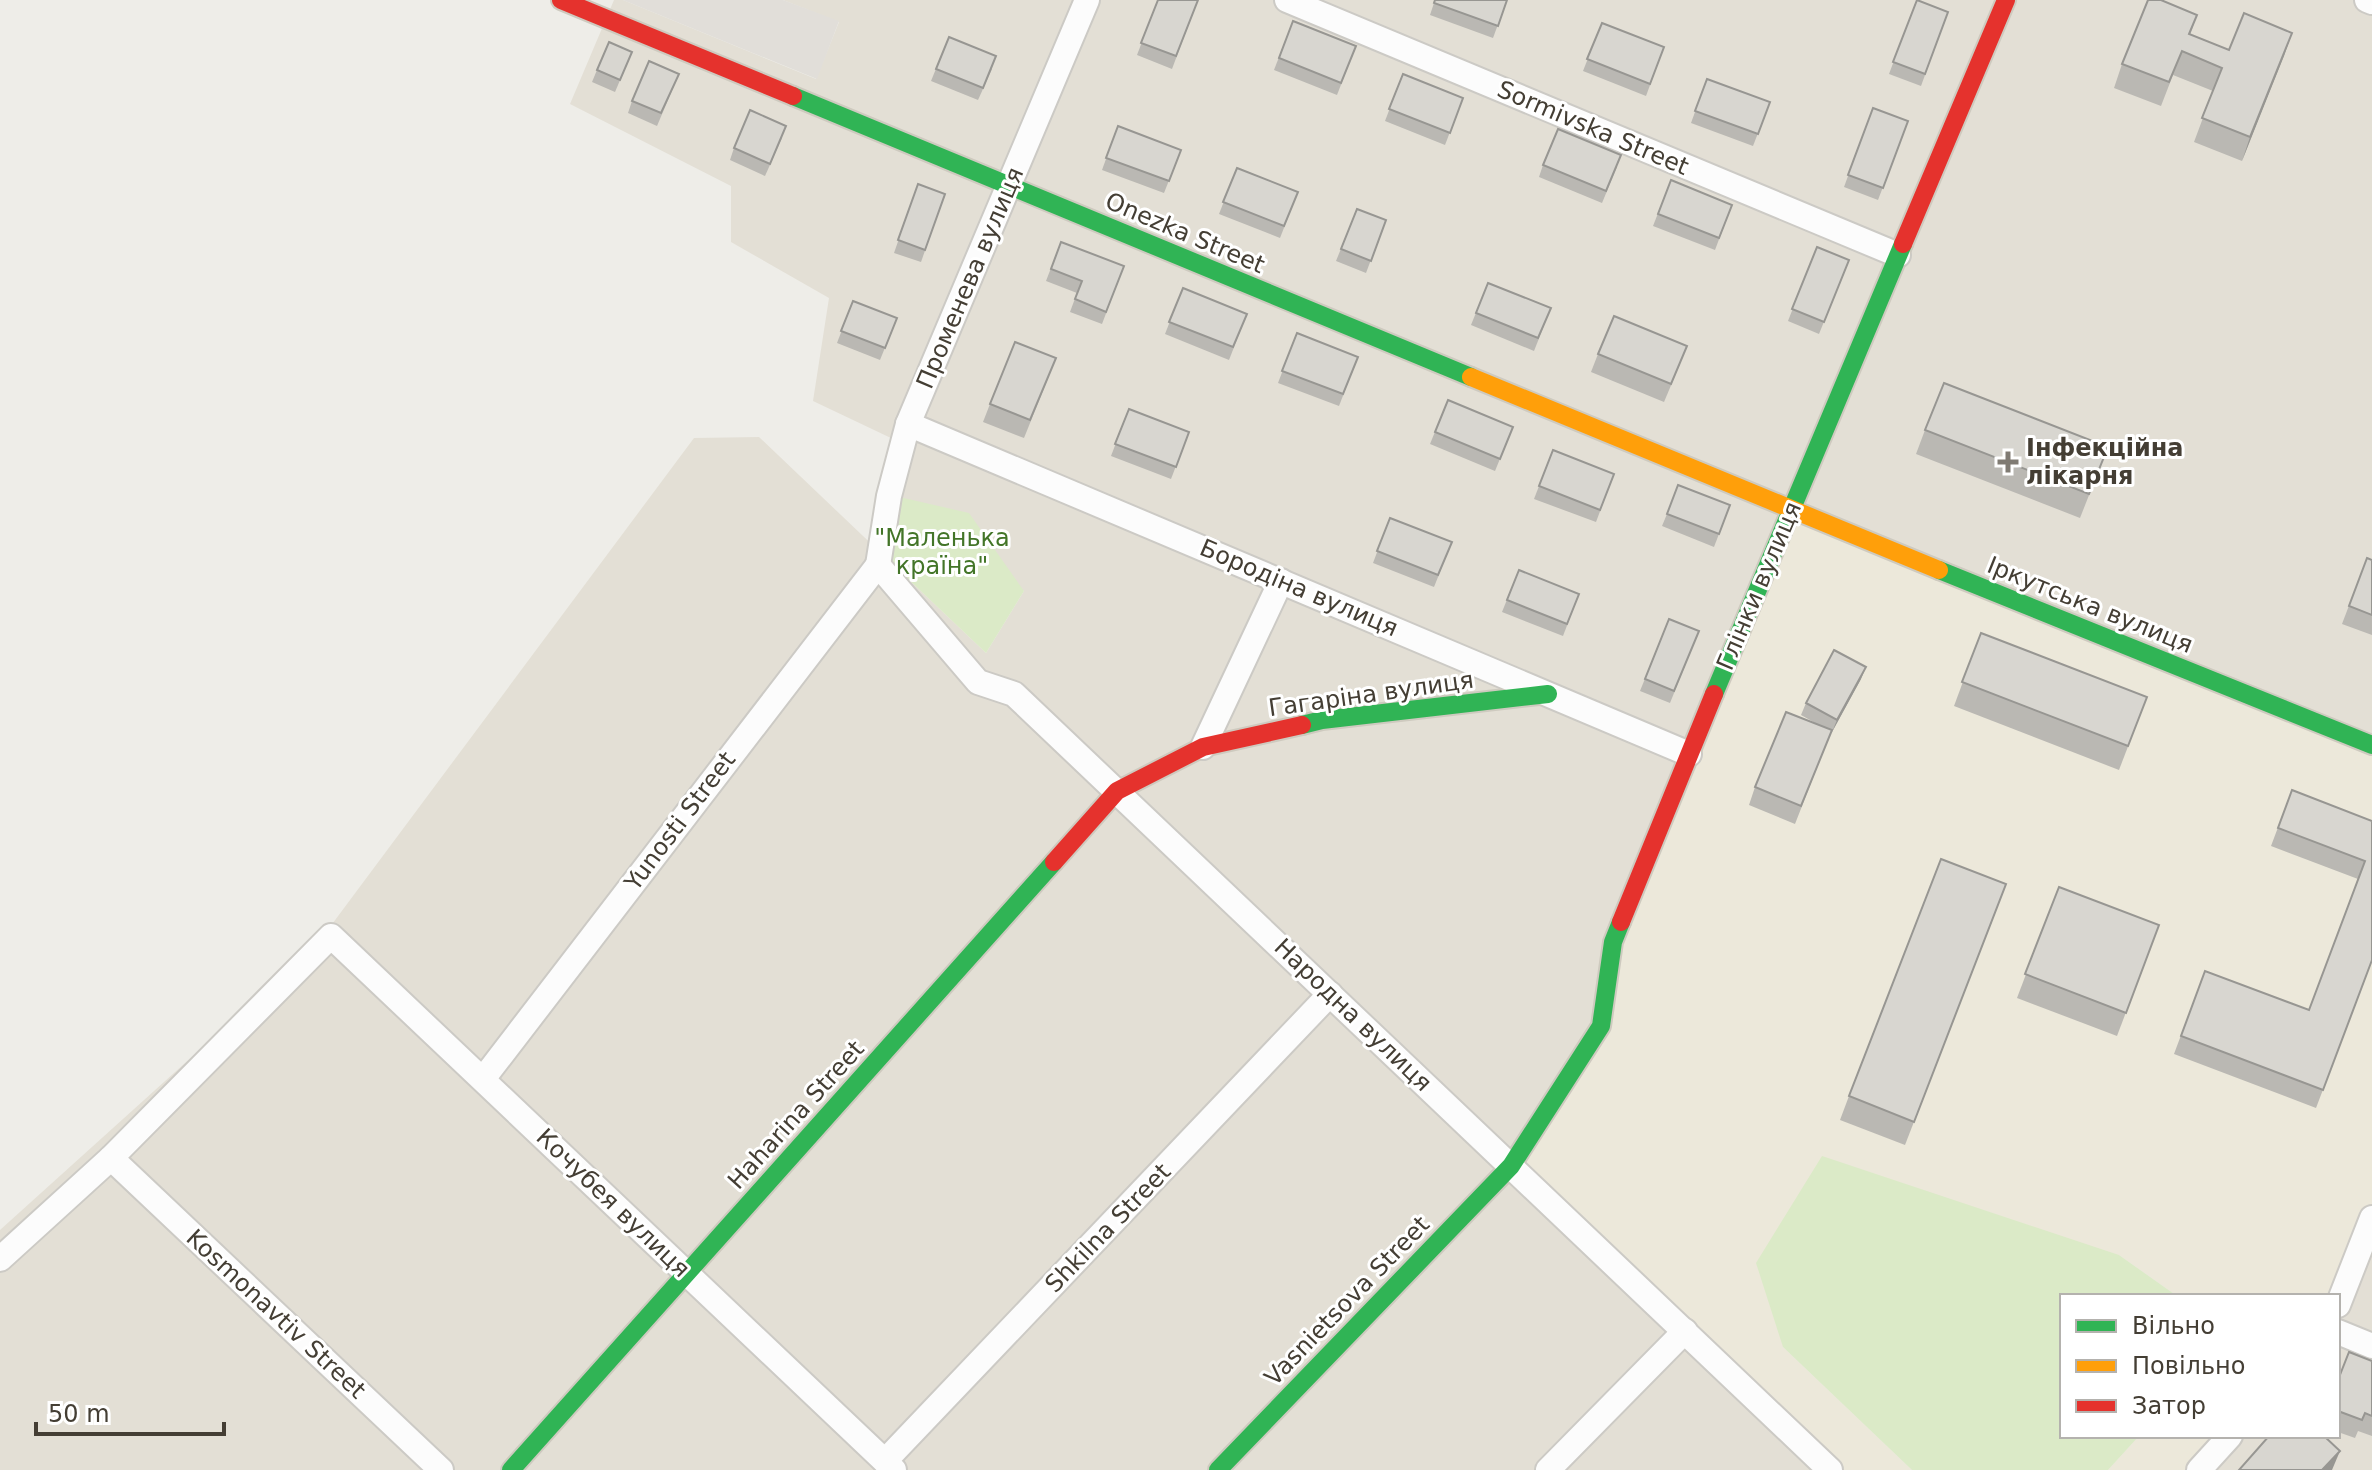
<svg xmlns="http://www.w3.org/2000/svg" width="2372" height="1470" font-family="'DejaVu Sans',sans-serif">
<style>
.residential{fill:#e3dfd5}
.industrial{fill:#e1ded9}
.education{fill:#ece8da}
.green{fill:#dbeac7}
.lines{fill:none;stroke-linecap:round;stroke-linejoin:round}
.street-casing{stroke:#cccac5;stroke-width:28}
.fast-casing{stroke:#cecabf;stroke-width:22}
.slow-casing{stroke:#cecabf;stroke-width:22}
.jam-casing{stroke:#cecabf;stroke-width:22}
.street{stroke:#fcfcfc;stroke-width:24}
.fast{stroke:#30b455;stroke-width:18}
.slow{stroke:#ff9f0a;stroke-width:18}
.jam{stroke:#e5322d;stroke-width:18}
.wall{fill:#bab8b3}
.shaded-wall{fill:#979692}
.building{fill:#d8d6d0;stroke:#979692;stroke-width:2}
.poi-dot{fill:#807b73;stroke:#fff;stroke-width:3}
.labels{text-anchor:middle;stroke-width:6;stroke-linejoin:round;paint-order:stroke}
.street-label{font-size:24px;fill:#443e34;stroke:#fff}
.poi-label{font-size:24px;font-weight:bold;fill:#443e34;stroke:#fff;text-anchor:start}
.park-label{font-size:24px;fill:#437528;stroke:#fff}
</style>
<rect width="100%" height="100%" fill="#eeede8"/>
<g class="residential">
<path d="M614,0h9l193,79 23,-57 -56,-22h1589v745l-759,197 217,528h-1830v-240l318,-287 376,-505 65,-1 227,216 38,-62 -129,-95 17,-48 -99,-47 16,-103 -98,-56v-56l-161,-82z"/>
<path d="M2372,1218v252h-173l31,-34h108v-131z"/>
</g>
<path class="industrial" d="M623,0h160l56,21 -22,58z"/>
<g class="education">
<path d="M1791,510l581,235v473l-34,78h-161l-58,-41 -336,92 129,123h-82l-319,-304 90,-140 12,-84z"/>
<path d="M2139,1436h91l-31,34h-91z"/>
</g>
<g class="green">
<path d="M895,496l74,17 55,78 -38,62 -100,-95z"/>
<path d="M1822,1156l297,99 58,41h-115v140h77l-31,34h-196l-129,-123 -27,-84z"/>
</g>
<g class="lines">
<defs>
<g id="street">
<path d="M1287,0l611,255"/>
<path d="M2367,0l5,2"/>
<path d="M908,424l781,330"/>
<path d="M878,565l100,117 36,12 816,776"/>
<path d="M878,565l11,-69 19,-72 179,-424"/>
<path d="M1203,747l78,-166"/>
<path d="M483,1079l395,-514"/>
<path d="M111,1158l330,312"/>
<path d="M0,1259l111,-101 220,-222 563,534"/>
<path d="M2338,1305l34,-87"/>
<path d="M2338,1332l34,14"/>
<path d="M885,1461l445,-467"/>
<path d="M1548,1470l137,-139"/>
<path d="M2199,1470l31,-34"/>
</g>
<g id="fast">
<path d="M793,96l678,281"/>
<path d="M1939,570l433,175"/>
<path d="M1714,694l189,-450"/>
<path d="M1302,725l20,-5 226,-26"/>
<path d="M511,1470l543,-608"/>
<path d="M1218,1470l293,-304 90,-140 12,-84 8,-20"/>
</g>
<path id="slow" d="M1471,377l468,193"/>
<g id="jam">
<path d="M561,0l232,96"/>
<path d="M1903,244l103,-244"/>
<path d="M1054,862l63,-71 86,-44 99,-22"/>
<path d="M1621,922l93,-228"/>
</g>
</defs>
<use href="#street" class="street-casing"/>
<use href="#fast" class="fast-casing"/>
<use href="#slow" class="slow-casing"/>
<use href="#jam" class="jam-casing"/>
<use href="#street" class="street"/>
<use href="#fast" class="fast"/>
<use href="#slow" class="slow"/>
<use href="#jam" class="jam"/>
</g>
<g class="wall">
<path d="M1158,0h40l-26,69 -35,-14z"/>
<path d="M1435,0h72l-14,38 -63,-23z"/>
<path d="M1917,0l31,12 -27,74 -32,-12z"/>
<path d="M2197,15l-7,20 39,15 63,-17 -50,128 -48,-19 19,-51 -40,-16 -12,31 -47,-18 8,-24z"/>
<path d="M1293,21l63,25 -19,49 -63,-25z"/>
<path d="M1602,23l62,24 -18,49 -63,-25z"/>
<path d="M949,37l43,32 -14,31 -47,-19z"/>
<path d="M632,52l-17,40 -23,-10 5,-12z"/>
<path d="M679,74l-22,52 -29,-13 4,-12z"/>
<path d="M1403,74l60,24 -18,47 -60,-24z"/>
<path d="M1707,79l63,23 -17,44 -62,-23z"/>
<path d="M1873,108l35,13 -30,79 -34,-13z"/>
<path d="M1118,126l63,24 -17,43 -62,-23z"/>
<path d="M782,138l-17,38 -35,-16 4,-12z"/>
<path d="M1543,165l74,2 -15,36 -63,-26z"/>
<path d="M1237,168l61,24 -18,46 -61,-24z"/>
<path d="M1671,180l61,25 -17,45 -62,-24z"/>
<path d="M918,184l27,10 -24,68 -27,-9z"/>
<path d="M1357,209l29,11 -20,53 -30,-12z"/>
<path d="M1061,242l63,24 -22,58 -32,-12 7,-19 -31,-12z"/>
<path d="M1817,247l32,13 -30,74 -31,-13z"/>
<path d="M1488,283l63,25 -17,43 -63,-26z"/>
<path d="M1183,288l64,26 -18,46 -64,-26z"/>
<path d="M853,301l44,17 -17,42 -43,-17z"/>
<path d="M1297,333l61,24 -19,49 -61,-23z"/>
<path d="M1598,354l82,10 -16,38 -73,-30z"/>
<path d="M1049,376l-25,62 -41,-16 7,-18z"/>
<path d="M1448,400l65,27 -18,44 -65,-27z"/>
<path d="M1129,409l60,23 -18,47 -60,-23z"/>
<path d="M1925,430l183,17 -28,71 -164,-64z"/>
<path d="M1553,450l61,24 -18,48 -62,-23z"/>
<path d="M1730,505l-16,42 -52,-21 5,-12z"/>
<path d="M1390,518l62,24 -18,45 -61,-24z"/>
<path d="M2367,558l5,2v75l-30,-11z"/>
<path d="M1519,570l60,24 -16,42 -61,-24z"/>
<path d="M1669,619l30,12 -29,72 -30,-12z"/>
<path d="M1981,633l166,64 -28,73 -165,-64z"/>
<path d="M1861,679l-29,53h-1l-36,92 -46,-19 6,-18 62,-63 -16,-9 5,-12z"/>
<path d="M2292,790l80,31v140l-56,147 -142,-54 31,-83 104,39 49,-131 -87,-33z"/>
<path d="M2006,884l-101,261 -65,-25 9,-24z"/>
<path d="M2059,887l100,38 -42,111 -100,-38z"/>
<path d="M2372,1361v75l-14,-5 -3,7 -17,-6v-52z"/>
</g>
<g class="shaded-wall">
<path d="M2292,33l-8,23 -42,105 8,-24z"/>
<path d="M1866,667l-5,12 -29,53 5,-12z"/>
<path d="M2340,1451l-8,19h-10z"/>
</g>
<g class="building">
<path d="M1158,0h40l-22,56 -35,-13z"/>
<path d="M1435,0h72l-9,26 -64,-23z"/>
<path d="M1917,0l31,12 -23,62 -32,-12z"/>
<path d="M2148,0h13l36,15 -8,19 40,16 15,-37 48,20 -42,104 -48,-19 20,-50 -40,-17 -13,31 -47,-18z"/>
<path d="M1293,21l63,25 -15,37 -62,-25z"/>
<path d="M1602,23l62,24 -14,37 -63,-25z"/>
<path d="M949,37l47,19 -13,32 -47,-19z"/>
<path d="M609,42l23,10 -12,28 -23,-10z"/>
<path d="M649,61l30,13 -18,39 -29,-12z"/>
<path d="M1403,74l60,24 -13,35 -61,-24z"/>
<path d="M1707,79l63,23 -12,32 -63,-23z"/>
<path d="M1873,108l35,13 -25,67 -35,-13z"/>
<path d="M750,110l36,16 -16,38 -36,-16z"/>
<path d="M1118,126l63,24 -12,31 -63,-23z"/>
<path d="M1558,129l63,26 -15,36 -63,-26z"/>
<path d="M1237,168l61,24 -14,34 -61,-24z"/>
<path d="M1671,180l61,25 -13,33 -61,-24z"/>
<path d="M918,184l27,10 -20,56 -27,-10z"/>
<path d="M1357,209l29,11 -15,41 -30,-12z"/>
<path d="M1061,242l63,24 -18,46 -31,-13 7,-18 -31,-12z"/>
<path d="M1817,247l32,13 -25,62 -32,-13z"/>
<path d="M1488,283l63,25 -13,30 -62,-25z"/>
<path d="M1183,288l64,26 -14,33 -64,-25z"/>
<path d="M853,301l44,17 -12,30 -44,-17z"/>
<path d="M1614,316l73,30 -16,38 -73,-30z"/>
<path d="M1297,333l61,24 -15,37 -61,-23z"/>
<path d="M1015,342l41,16 -26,62 -40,-16z"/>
<path d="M1944,383l164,64 -19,47 -164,-64z"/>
<path d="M1448,400l65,27 -13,32 -65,-27z"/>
<path d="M1129,409l60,23 -13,35 -61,-23z"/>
<path d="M1553,450l61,24 -14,36 -61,-24z"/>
<path d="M1678,485l52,20 -11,29 -52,-20z"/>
<path d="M1390,518l62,24 -14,33 -61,-24z"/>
<path d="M2367,558l5,2v55l-23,-9z"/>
<path d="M1519,570l60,24 -12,30 -60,-24z"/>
<path d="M1669,619l30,12 -25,60 -29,-12z"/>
<path d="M1981,633l166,64 -19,49 -166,-64z"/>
<path d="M1834,650l32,17 -29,53 -31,-17z"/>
<path d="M1786,712l46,18 -31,76 -46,-19z"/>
<path d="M2292,790l80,31v139l-49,130 -142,-54 24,-65 104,39 56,-149 -87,-33z"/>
<path d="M1941,859l65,25 -92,238 -65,-26z"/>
<path d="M2059,887l100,38 -33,88 -101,-39z"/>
<path d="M2349,1352l23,9v55l-7,-3 -3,7 -24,-9v-31z"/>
<path d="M2269,1436h55l16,15 -18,19h-83z"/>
</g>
<path class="poi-dot" d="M2004 450h8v8h8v8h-8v8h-8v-8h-8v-8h8z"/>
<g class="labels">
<g class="street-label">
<text transform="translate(1593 128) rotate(23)" y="8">Sormivska Street</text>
<text transform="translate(1185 233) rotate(23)" y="8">Onezka Street</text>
<text transform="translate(970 278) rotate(-67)" y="8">Променева вулиця</text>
<text transform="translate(1759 586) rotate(-67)" y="8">Глінки вулиця</text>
<text transform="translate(1299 588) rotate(23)" y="8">Бородіна вулиця</text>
<text transform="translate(2090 605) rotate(22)" y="8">Іркутська вулиця</text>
<text transform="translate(1371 694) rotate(-8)" y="8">Гагаріна вулиця</text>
<text transform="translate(680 821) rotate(-53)" y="8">Yunosti Street</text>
<text transform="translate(1353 1015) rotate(44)" y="8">Народна вулиця</text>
<text transform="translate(796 1115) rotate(-48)" y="8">Haharina Street</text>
<text transform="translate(613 1203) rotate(44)" y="8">Кочубея вулиця</text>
<text transform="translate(1108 1228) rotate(-46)" y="8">Shkilna Street</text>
<text transform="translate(1347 1301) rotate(-46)" y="8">Vasnietsova Street</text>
<text transform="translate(276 1314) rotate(43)" y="8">Kosmonavtiv Street</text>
</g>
<g class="poi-label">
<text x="2026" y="456">Інфекційна<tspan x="2026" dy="28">лікарня</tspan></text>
</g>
<g class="park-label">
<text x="942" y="546">"Маленька<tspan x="942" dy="28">країна"</tspan></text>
</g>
</g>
<rect x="2060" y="1294" width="280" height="144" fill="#ffffff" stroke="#b4b2ae" stroke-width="2"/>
<rect x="2076" y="1320" width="40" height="12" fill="#30b455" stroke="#b4b2ae" stroke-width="2"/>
<text x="2132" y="1334" font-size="24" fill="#443e34">Вільно</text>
<rect x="2076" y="1360" width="40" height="12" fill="#ff9f0a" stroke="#b4b2ae" stroke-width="2"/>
<text x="2132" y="1374" font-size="24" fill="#443e34">Повільно</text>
<rect x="2076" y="1400" width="40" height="12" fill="#e5322d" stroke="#b4b2ae" stroke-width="2"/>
<text x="2132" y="1414" font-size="24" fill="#443e34">Затор</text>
<path d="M36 1422v12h188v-12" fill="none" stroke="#443e34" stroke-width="4"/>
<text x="48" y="1422" font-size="24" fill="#443e34" stroke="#ffffff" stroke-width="6" paint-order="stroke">50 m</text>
</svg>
